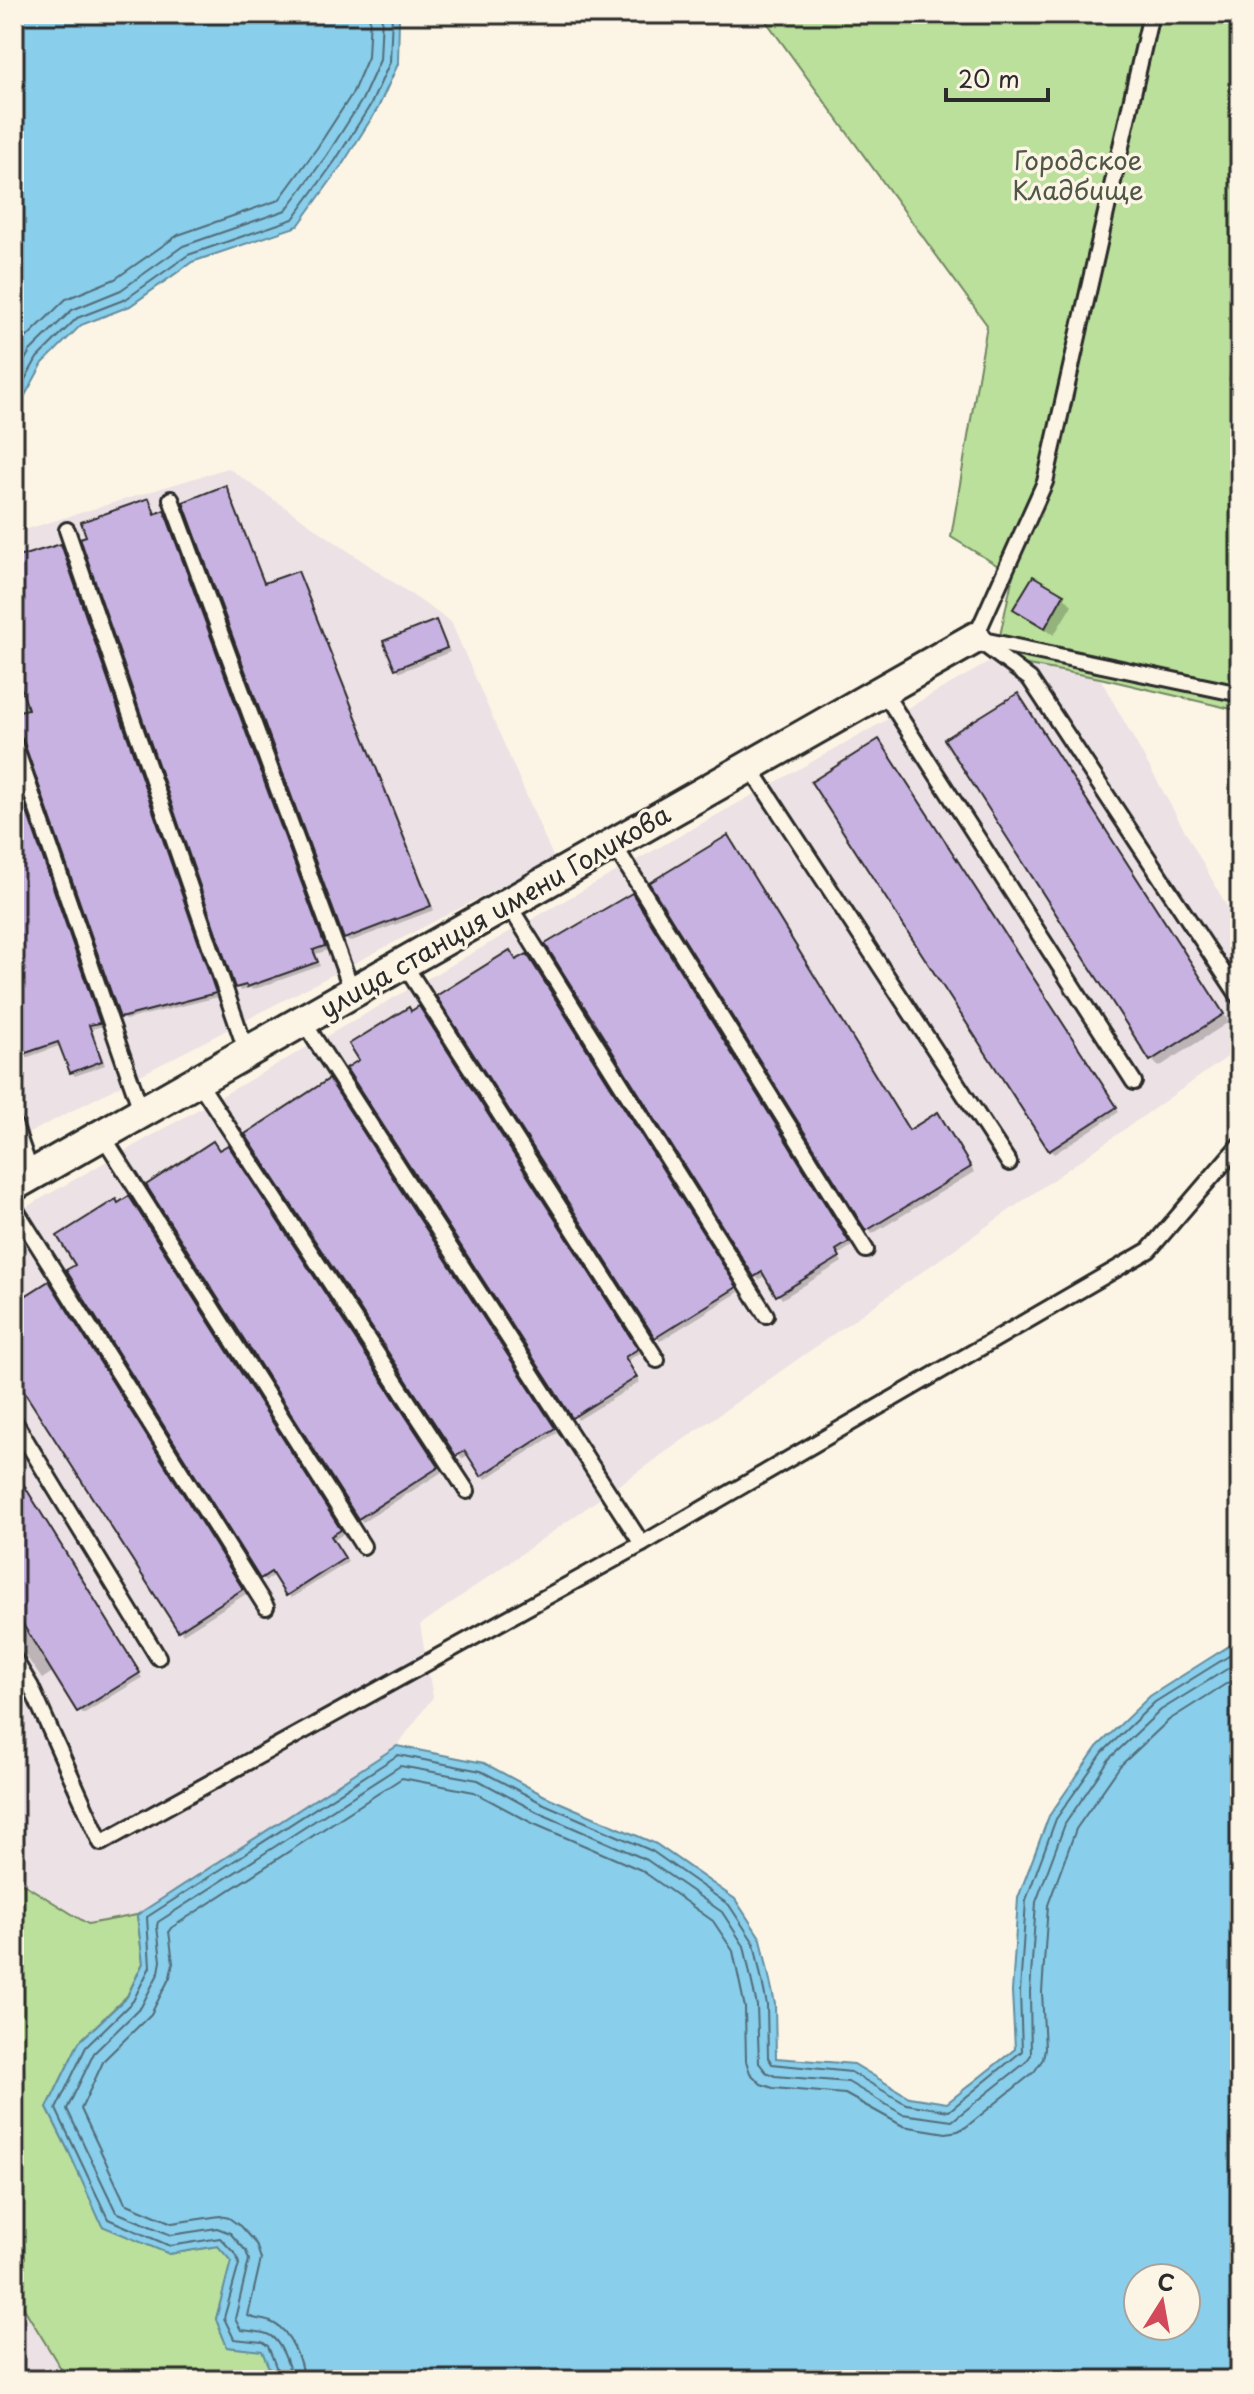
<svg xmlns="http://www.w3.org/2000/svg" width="1254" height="2394" font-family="'Playpen Sans',sans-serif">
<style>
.built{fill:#ece1e4}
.green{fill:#bae09b;stroke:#728663;stroke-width:2}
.water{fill:#89ceeb;stroke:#638d9e;stroke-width:2;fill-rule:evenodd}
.shadow{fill:#0003}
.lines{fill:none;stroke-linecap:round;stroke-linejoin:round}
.shore{stroke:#516c78;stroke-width:2}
.building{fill:#c8b2e1;stroke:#2b2b2b;stroke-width:2}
.lane-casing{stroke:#2b2b2b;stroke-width:20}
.street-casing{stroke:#2b2b2b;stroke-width:36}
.lane{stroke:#fcf5e5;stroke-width:14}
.street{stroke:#fcf5e5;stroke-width:30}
.labels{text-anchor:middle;stroke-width:7;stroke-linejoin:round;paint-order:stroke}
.park-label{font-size:26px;fill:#4f5847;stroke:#fcf5e5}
.street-label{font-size:26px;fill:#2b2b2b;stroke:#fcf5e5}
</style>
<rect width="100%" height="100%" fill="#fcf5e5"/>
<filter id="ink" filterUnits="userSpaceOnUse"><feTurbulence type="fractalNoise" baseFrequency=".0125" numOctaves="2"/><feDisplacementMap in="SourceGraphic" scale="16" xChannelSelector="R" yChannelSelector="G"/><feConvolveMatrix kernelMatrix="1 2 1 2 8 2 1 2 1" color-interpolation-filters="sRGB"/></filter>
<g filter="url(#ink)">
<g class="built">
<path d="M228,468l223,154 103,237 -540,282v-608z"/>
<path d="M995,659l105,19 140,252v118l-820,577 13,72 -36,49 -260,169 -49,9 -74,-46v-664l564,-321z"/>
<path d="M14,2288l57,92h-57z"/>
</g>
<g class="green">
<path d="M761,14h479v697l-140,-33 -105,-19 18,-84 -62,-38 36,-212z"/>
<path d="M14,1878l74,46 49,-9 6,48 -16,33 -48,46 -32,66 22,44 100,102 49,-8 14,15 -16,58 11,28 35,3 12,30h-206l-54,-88z"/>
</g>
<g class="water">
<path d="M16,14h386l-3,3 -1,47 -20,44 -36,57 -44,61 -106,36 -62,44 -49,19 -38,38 -25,45 -4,3v-396z"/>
<path d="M1240,1639v741h-966l-12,-29 -35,-4 -11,-28 15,-58 -13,-15 -49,8 -67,-28 -33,-74 -22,-44 32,-66 48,-45 16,-34 -6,-48 260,-169 87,17 61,33 111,48 79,55 26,40 14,65 1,54 78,6 55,33 38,6 68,-54 -3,-57 6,-94 31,-82 48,-69 53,-51zM1138,2278h48v48h-48z"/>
</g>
<g class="shadow">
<path d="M1240,323v69l-12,-12z"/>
<path d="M225,487l4,4 37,94 32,-11 4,4 132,332 -85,32 -4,-4z"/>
<path d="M148,500l8,15 8,-3 4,4 160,434 -12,4 4,12 -68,24 -1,-2 -10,3 -4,-4z"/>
<path d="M61,546l4,4 153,447 -93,23 -4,-4 -54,-198 -53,-158v-86z"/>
<path d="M1033,579l30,17 9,9 -18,30 -29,-17 -9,-9z"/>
<path d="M435,622l4,4 11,26 -50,20 -4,-4z"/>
<path d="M1018,695l7,7 204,320 -70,45 -7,-7z"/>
<path d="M879,741l240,371 -65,42 -4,-4z"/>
<path d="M14,812l22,22 67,192 -11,3 13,36 -30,11 -4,-4 -9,-27 -48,17z"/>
<path d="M652,883l258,249 31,-13 33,53 -102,62z"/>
<path d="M636,900l216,346 -14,9 4,7 -60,37 -16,-24 -7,5 -4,-4z"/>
<path d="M527,956l212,336 -79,49 -4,-4 -139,-375z"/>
<path d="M412,1013h11l217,340 -13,8 13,21 -62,38 -217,-359z"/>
<path d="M332,1086l225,347 -71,46 -17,-25 -7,5 -4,-4 -211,-321z"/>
<path d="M231,1151l211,321 -79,50 -4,-4 -139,-366z"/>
<path d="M133,1202l210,332 -9,6 14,22 -57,36 -16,-23 -10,6 -3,-4 -185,-312 42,-60z"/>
<path d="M52,1288l194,306 -63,40 -169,-262v-66z"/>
<path d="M14,1469l128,209 -59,36 -29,-43 -12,8 -16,-23 -8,-4 -4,3z"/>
<path d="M14,1678l8,14 -8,4z"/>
</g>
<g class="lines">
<g class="shore">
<path d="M14,354l7,-11 45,-44 49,-20 63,-44 101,-35 38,-52 35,-54 16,-37 2,-43"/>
<path d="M14,379l16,-28 42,-41 49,-20 62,-44 103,-36 41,-55 35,-55 18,-40 2,-46"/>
<path d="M14,399l23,-41 40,-40 49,-19 62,-44 105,-36 42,-58 36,-57 19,-42 2,-48"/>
<path d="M281,2380l-13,-34 -6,-4 -28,-3 -10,-21 15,-54 -2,-8 -17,-18 -50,8 -62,-27 -52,-110 30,-62 47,-46 17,-34 -3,-50 251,-162 83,16 61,32 110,48 77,54 25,38 13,62 1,52 4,7 79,8 55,32 43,7 73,-60 -2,-59 6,-92 30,-81 47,-67 52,-50 85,-53"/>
<path d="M291,2380c-1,-13 -10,-41 -24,-46 -8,-3 -18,-3 -26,-4l-6,-11 14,-59 -3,-9 -16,-18 -13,-5 -46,7 -55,-23 -49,-103 27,-56 47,-46 18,-35 2,-11 -4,-35 1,-4 242,-156 78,14 59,32 110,48 75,52 22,34 13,60 2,57 7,9 9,4 73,6 54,32 50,7 73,-58 6,-8 -1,-63 6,-90 29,-78 45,-66 51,-48 79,-49"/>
<path d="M303,2380c-1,-18 -12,-49 -30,-57 -8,-4 -17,-3 -25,-7l13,-57 -5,-15 -16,-18 -11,-8 -9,-2 -48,7 -47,-20 -44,-94 23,-49 47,-46 19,-37 3,-14 -4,-32 2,-3 231,-150 72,14 58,31 109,47 72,51 20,30 12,57 1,53 4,12 11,11 12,4 72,6 58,32 43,7 12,-2 8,-4 68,-55 9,-13 2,-11 -3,-56 6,-87 28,-76 44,-63 49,-46 71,-45"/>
</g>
</g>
<g class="building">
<path d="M226,485l38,98 34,-12 133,335 -87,33 -161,-437z"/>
<path d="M149,498l6,16 9,-4 161,436 -12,4 5,12 -71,25 -1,-2 -11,3 -155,-450 6,-2 -5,-14z"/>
<path d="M61,544l155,449 -96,25 -97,-278 -3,-5 -6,-2v-21l14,-3 -14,-43v-108z"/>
<path d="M1033,576l31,18 -19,34 -32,-19z"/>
<path d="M436,620l11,28 -52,21 -12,-28z"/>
<path d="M1018,693l206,321 -74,47 -206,-322z"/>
<path d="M879,739l238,368 -68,44 -238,-369z"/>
<path d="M14,774l86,249 -11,2 13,36 -32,12 -12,-31 -44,15z"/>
<path d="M728,835l181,295 29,-18 33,55 -105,64 -217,-348z"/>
<path d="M632,893l217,349 -13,8 4,7 -64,39 -14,-24 -8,5 -209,-333z"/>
<path d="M510,950l6,10 11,-6 210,333 -82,51 -219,-342z"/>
<path d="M419,1006l219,343 -13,8 12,20 -65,41 -226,-350 13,-8 -10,-16 60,-37 2,4z"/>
<path d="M329,1079l226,349 -74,48 -16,-25 -9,5 -211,-322z"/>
<path d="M213,1141l6,9 9,-5 211,322 -81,52 -212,-334z"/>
<path d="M129,1196l212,334 -10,6 14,22 -59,38 -15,-24 -11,7 -194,-309 9,-5 -18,-29 59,-37 2,4z"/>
<path d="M49,1281l194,308 -65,42 -164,-255v-73z"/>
<path d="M14,1469l126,204 -63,39 -63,-102z"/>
</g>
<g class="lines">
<defs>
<g id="lane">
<path d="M171,499l182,494"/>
<path d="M67,530l180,523"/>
<path d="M975,638l70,-156 106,-468"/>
<path d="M975,638l55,41 210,319"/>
<path d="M983,640l257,54"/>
<path d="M883,691l251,391"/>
<path d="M14,743l128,370"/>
<path d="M750,767l259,396"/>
<path d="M614,845l252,405"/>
<path d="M508,904l258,411"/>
<path d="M404,964l253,396"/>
<path d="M303,1021l339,523"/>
<path d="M198,1081l269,410"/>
<path d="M14,1124l18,52"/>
<path d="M103,1136l260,410"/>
<path d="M14,1207l252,400"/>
<path d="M14,1421l144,236"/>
<path d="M14,1659l17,28 70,156 541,-299 507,-294 91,-106"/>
</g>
<path id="street" d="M14,1185l961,-547"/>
</defs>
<use href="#lane" class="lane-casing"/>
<use href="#street" class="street-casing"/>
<use href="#lane" class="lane"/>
<use href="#street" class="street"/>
</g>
</g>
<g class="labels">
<g class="park-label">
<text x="1078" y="170">Городское<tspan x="1078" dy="30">Кладбище</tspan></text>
</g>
<g class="street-label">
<text transform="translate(495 912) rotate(-30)" y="9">улица станция имени Голикова</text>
</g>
</g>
<rect width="1254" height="2394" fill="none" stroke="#fcf5e5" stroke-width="48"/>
<rect x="24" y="24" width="1206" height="2346" fill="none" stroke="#2b2b2b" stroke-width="3" filter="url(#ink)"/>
<g transform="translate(1162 2302) rotate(11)"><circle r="38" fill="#fcf5e5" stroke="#a8a49b" stroke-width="2"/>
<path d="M0-6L14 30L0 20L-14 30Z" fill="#d1495b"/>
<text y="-12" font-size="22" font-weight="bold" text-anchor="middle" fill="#2b2b2b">С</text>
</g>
<path d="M946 88v12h102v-12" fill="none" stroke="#2b2b2b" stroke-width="4"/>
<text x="958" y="88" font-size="24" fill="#2b2b2b" stroke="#fcf5e5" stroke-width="6" paint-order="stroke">20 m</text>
</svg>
